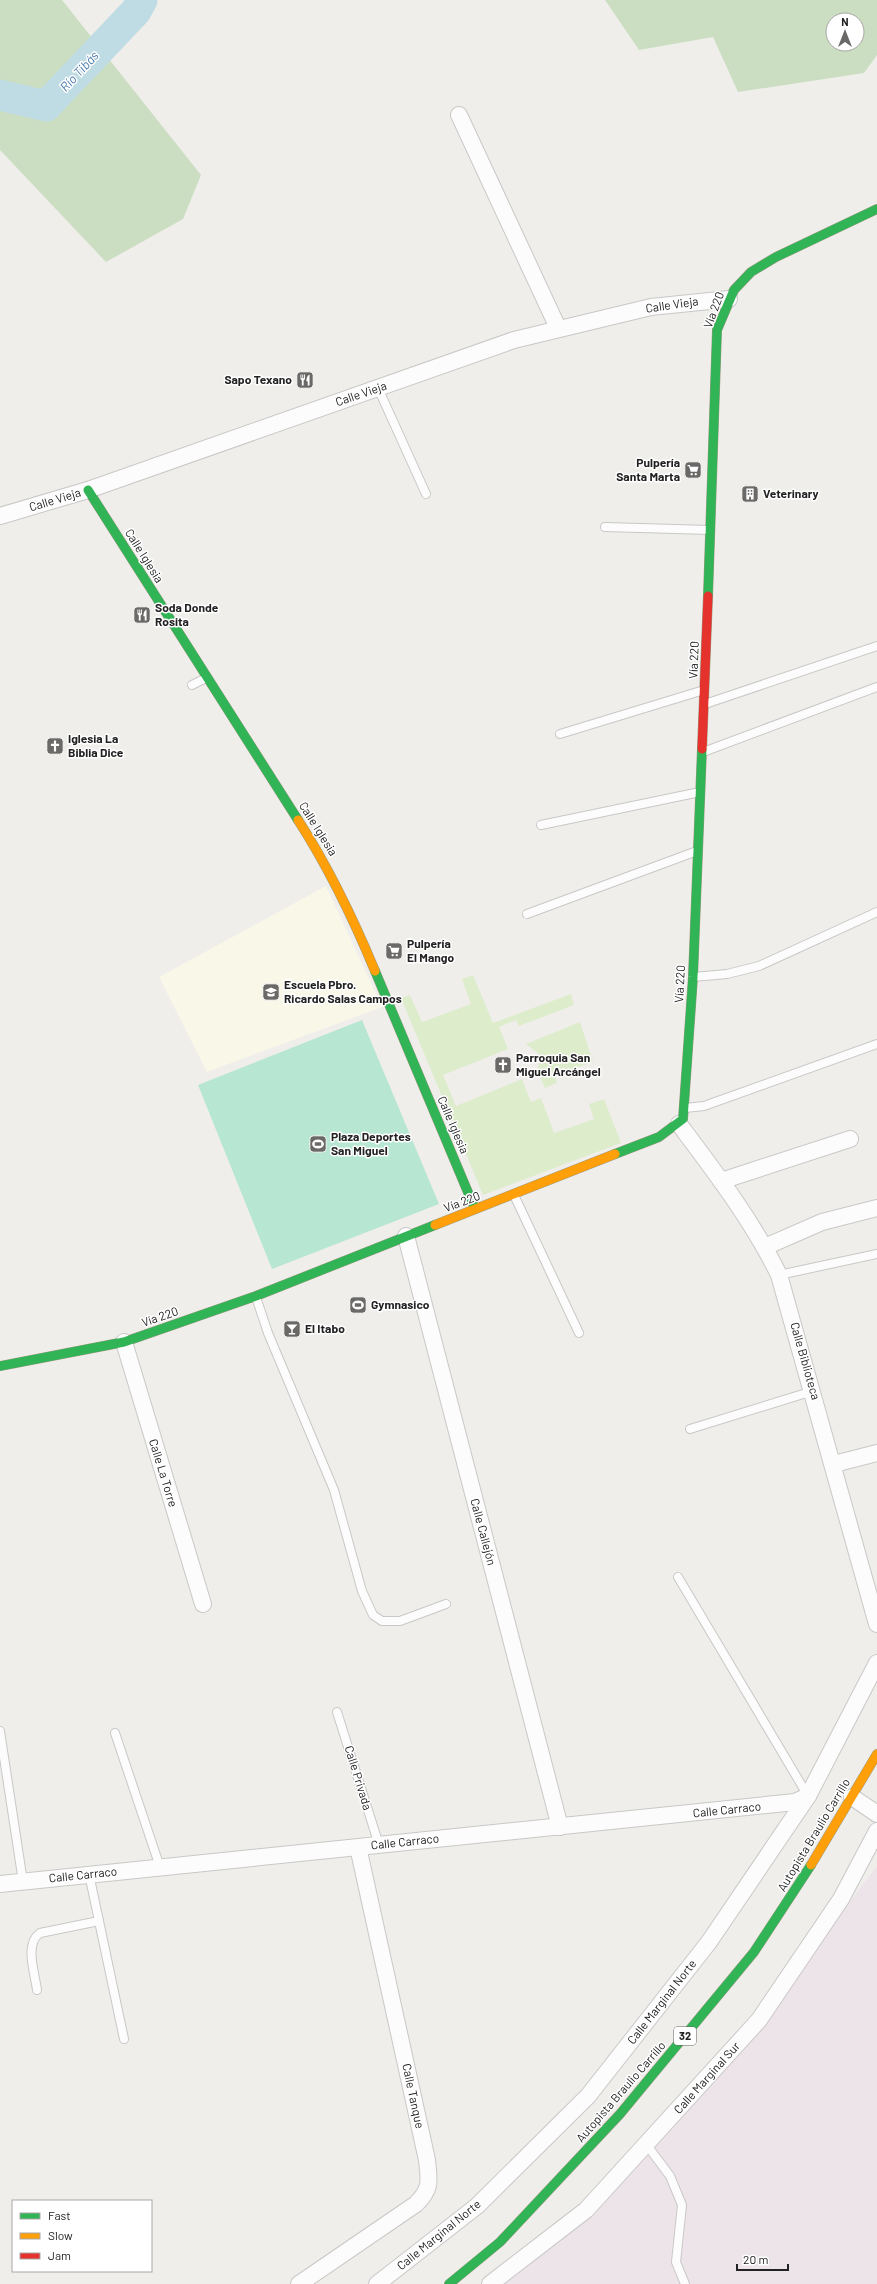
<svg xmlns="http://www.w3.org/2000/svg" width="877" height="2284" font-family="Barlow,sans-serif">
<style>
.industrial{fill:#ede4e9}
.education{fill:#f8f7e8}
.grass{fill:#ddeccb}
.forest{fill:#cbdec1;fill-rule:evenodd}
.pitch{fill:#b7e6d2}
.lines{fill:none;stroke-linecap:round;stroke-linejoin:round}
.river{stroke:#bfdbe3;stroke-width:31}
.lane-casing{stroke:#c9c8c7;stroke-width:10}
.street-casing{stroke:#c9c8c7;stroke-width:18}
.fast-casing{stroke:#999a82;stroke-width:10}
.slow-casing{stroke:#999a82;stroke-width:10}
.jam-casing{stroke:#999a82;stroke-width:10}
.lane{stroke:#fdfcfc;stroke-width:8}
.street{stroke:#fdfcfc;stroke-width:16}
.fast{stroke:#30b455;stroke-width:9}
.slow{stroke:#ff9f0a;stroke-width:9}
.jam{stroke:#e5322d;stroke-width:9}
.labels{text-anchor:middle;stroke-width:3;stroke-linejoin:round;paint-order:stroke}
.shield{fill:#fff;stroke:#646464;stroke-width:1}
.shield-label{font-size:11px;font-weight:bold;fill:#222}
.street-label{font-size:12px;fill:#222;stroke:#fff}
.poi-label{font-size:12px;font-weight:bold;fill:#222;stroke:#fff;text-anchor:start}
.water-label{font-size:13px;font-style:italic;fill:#4a7aab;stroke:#fff}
</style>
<rect width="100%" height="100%" fill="#f0eeeb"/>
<path class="industrial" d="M877,1866v418h-376l85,-74 173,-190z"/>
<path class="education" d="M326,886l56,121 -175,65 -48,-95z"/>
<g class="grass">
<path d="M473,975l20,48 78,-29 3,11 -55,21 -3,-6 -17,7 9,22 -65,26 13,31 66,-27 9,23 10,-4 13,35 40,-14 -5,-15 15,-5 17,44 -138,52 -82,-197 9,-3 12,27 49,-18 -9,-25z"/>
<path d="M580,1022l13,40 -38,13 2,8 -12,5 -8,-19 3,-8 -2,-8 -12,-9z"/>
</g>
<g class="forest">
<path d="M0,0h62l139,175 -18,44 -77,43 -106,-112z"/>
<path d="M605,0h272v55l-13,18 -126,19 -25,-55 -74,13zM833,20h24v24h-24z"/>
</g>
<path class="pitch" d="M362,1020l77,184 -167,65 -74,-184z"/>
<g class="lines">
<path class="river" d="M0,95l46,11 90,-95 6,-11"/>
<defs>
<g id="lane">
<path d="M378,388l48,106"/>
<path d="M605,527l105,3"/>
<path d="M192,685l14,-7"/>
<path d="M705,704l172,-58"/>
<path d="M560,734l144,-44"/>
<path d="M703,752l174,-65"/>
<path d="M541,825l159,-33"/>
<path d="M527,914l170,-63"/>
<path d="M693,977l34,-3 32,-8 118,-54"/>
<path d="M685,1108l19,-2 173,-62"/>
<path d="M514,1195l65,138"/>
<path d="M779,1275l98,-21"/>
<path d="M256,1297l12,36 66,157 28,101 11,24 9,6h18l46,-17"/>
<path d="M690,1429l123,-38"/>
<path d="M678,1577l130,219"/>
<path d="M337,1712l42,133"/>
<path d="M0,1731l23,151"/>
<path d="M115,1733l45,134"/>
<path d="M89,1874l35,165"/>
<path d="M37,1990c-2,-17 -13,-46 3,-57l59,-12"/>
<path d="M646,2144l24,32 12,29 -6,57 9,22"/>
</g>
<g id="street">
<path d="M459,115l99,213"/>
<path d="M0,516l88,-26 426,-150 137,-33 78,-8"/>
<path d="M679,1124c36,48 73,96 100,151l98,349"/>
<path d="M721,1181l129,-42"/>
<path d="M406,1236l154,591"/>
<path d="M765,1247l57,-25 55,-14"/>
<path d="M124,1342l79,262"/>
<path d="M834,1464l43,-11"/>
<path d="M852,1797l25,17"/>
<path d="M0,1884l795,-82 13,-6"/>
<path d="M299,2284l117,-80c16,-16 13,-23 11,-44l-69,-313"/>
<path d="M377,2284l100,-78 111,-110 121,-154 99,-146 69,-133"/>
<path d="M490,2284l96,-74 173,-190 82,-121 36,-68"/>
</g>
<g id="fast">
<path d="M88,490l210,330"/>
<path d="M708,596l9,-266 17,-40 17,-18 25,-15 101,-48"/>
<path d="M375,971l100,238"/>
<path d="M615,1154l44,-17 24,-18 10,-142 9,-228"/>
<path d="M0,1366l124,-24 132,-46 179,-71"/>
<path d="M449,2284l51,-42 120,-128 134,-162 57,-87"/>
</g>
<g id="slow">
<path d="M298,820c31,48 55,98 77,151"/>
<path d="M435,1225l180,-71"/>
<path d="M811,1865l66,-111"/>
</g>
<path id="jam" d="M702,749l6,-153"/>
</defs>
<use href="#lane" class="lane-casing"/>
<use href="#street" class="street-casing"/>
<use href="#fast" class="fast-casing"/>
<use href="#slow" class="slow-casing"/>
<use href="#jam" class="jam-casing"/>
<use href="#lane" class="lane"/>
<use href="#street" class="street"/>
<use href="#fast" class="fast"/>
<use href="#slow" class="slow"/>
<use href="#jam" class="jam"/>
</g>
<defs>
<symbol id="restaurant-square" viewBox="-11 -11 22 22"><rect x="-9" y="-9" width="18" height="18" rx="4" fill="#6a6968" stroke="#fff"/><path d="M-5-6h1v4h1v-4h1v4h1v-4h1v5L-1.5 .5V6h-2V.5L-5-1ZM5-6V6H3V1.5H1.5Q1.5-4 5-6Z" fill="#fff"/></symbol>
<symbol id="supermarket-square" viewBox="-11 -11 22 22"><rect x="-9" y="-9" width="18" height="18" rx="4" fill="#6a6968" stroke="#fff"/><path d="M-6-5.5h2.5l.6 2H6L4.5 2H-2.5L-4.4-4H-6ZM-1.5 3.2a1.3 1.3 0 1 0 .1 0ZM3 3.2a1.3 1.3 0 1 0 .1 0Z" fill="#fff"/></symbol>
<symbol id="building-square" viewBox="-11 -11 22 22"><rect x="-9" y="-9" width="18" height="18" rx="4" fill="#6a6968" stroke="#fff"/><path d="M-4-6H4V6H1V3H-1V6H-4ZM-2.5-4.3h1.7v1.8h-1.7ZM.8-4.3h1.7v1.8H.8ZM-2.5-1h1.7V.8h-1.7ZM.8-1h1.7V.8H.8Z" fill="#fff"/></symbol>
<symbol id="church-square" viewBox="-11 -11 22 22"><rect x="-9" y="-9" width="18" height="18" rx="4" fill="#6a6968" stroke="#fff"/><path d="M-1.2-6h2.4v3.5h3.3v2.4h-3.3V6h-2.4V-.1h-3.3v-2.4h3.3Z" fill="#fff"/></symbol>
<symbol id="school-square" viewBox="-11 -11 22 22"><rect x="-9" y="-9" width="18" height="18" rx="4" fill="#6a6968" stroke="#fff"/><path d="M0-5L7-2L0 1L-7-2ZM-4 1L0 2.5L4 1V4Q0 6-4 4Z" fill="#fff"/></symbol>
<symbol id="stadium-square" viewBox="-11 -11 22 22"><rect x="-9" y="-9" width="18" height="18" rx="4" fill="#6a6968" stroke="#fff"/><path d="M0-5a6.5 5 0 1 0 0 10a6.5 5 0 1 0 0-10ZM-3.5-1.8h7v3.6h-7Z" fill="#fff"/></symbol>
<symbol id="bar-square" viewBox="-11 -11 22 22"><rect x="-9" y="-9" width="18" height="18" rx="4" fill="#6a6968" stroke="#fff"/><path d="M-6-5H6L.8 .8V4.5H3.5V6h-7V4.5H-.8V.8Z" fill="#fff"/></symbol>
</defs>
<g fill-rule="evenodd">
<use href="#restaurant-square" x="295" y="370" width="20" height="20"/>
<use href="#supermarket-square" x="683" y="460" width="20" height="20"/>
<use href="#building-square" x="740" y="484" width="20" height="20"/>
<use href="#restaurant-square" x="132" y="605" width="20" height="20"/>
<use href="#church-square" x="45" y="736" width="20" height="20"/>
<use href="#supermarket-square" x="384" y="941" width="20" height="20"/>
<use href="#school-square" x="261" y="982" width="20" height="20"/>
<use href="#church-square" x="493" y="1055" width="20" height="20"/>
<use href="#stadium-square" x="308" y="1134" width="20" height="20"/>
<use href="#stadium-square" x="348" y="1295" width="20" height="20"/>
<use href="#bar-square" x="282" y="1319" width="20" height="20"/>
</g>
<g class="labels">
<rect class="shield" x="674" y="2027" width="22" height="18" rx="3"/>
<g class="shield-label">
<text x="685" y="2040">32</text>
</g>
<g class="street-label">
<text transform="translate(672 305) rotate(-8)" y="4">Calle Vieja</text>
<text transform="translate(714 310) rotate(-70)" y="4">Vía 220</text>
<text transform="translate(361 394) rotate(-19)" y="4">Calle Vieja</text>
<text transform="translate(55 500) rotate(-17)" y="4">Calle Vieja</text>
<text transform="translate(144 556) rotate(58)" y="4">Calle Iglesia</text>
<text transform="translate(694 660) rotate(-88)" y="4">Vía 220</text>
<text transform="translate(318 829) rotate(58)" y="4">Calle Iglesia</text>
<text transform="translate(680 984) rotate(-87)" y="4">Vía 220</text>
<text transform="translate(453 1125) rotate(67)" y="4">Calle Iglesia</text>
<text transform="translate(462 1202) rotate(-21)" y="4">Vía 220</text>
<text transform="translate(160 1317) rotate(-19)" y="4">Vía 220</text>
<text transform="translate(805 1361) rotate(74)" y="4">Calle Biblioteca</text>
<text transform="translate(163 1473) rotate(73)" y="4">Calle La Torre</text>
<text transform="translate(483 1532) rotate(75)" y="4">Calle Callejón</text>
<text transform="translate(358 1778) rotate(73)" y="4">Calle Privada</text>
<text transform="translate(727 1810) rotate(-6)" y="4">Calle Carraco</text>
<text transform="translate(814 1835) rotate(-59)" y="4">Autopista Braulio Carrillo</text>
<text transform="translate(405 1842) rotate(-6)" y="4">Calle Carraco</text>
<text transform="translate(83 1875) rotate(-6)" y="4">Calle Carraco</text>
<text transform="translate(662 2002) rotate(-52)" y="4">Calle Marginal Norte</text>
<text transform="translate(707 2078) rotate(-48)" y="4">Calle Marginal Sur</text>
<text transform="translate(621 2092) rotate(-49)" y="4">Autopista Braulio Carrillo</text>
<text transform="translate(413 2096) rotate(78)" y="4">Calle Tanque</text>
<text transform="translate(439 2235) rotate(-39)" y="4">Calle Marginal Norte</text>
</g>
<g class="poi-label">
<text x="292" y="384" text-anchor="end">Sapo Texano</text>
<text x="680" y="467" text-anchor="end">Pulpería<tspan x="680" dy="14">Santa Marta</tspan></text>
<text x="763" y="498">Veterinary</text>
<text x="155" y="612">Soda Donde<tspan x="155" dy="14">Rosita</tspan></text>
<text x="68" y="743">Iglesia La<tspan x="68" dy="14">Biblia Dice</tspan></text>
<text x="407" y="948">Pulpería<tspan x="407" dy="14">El Mango</tspan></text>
<text x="284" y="989">Escuela Pbro.<tspan x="284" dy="14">Ricardo Salas Campos</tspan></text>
<text x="516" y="1062">Parroquia San<tspan x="516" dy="14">Miguel Arcángel</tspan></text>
<text x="331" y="1141">Plaza Deportes<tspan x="331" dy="14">San Miguel</tspan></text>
<text x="371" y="1309">Gymnasico</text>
<text x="305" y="1333">El Itabo</text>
</g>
<g class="water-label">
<text transform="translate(79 71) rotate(-47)" y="5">Río Tibás</text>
</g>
</g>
<rect x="12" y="2200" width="140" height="72" fill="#ffffff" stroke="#a7a7a7"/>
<rect x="20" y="2213" width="20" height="6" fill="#30b455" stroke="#a7a7a7"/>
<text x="48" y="2220" font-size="12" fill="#222222">Fast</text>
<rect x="20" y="2233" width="20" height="6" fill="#ff9f0a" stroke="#a7a7a7"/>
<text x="48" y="2240" font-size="12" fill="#222222">Slow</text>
<rect x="20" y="2253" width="20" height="6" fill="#e5322d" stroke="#a7a7a7"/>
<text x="48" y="2260" font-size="12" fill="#222222">Jam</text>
<g transform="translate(845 32)"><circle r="19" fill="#ffffff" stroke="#a7a7a7"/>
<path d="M0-3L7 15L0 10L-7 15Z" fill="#6a6968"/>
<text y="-6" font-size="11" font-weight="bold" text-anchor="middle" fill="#222222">N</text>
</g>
<path d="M737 2264v6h51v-6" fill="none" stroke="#222222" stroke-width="2"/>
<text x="743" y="2264" font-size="12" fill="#222222" stroke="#ffffff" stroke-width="3" paint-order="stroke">20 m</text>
</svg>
